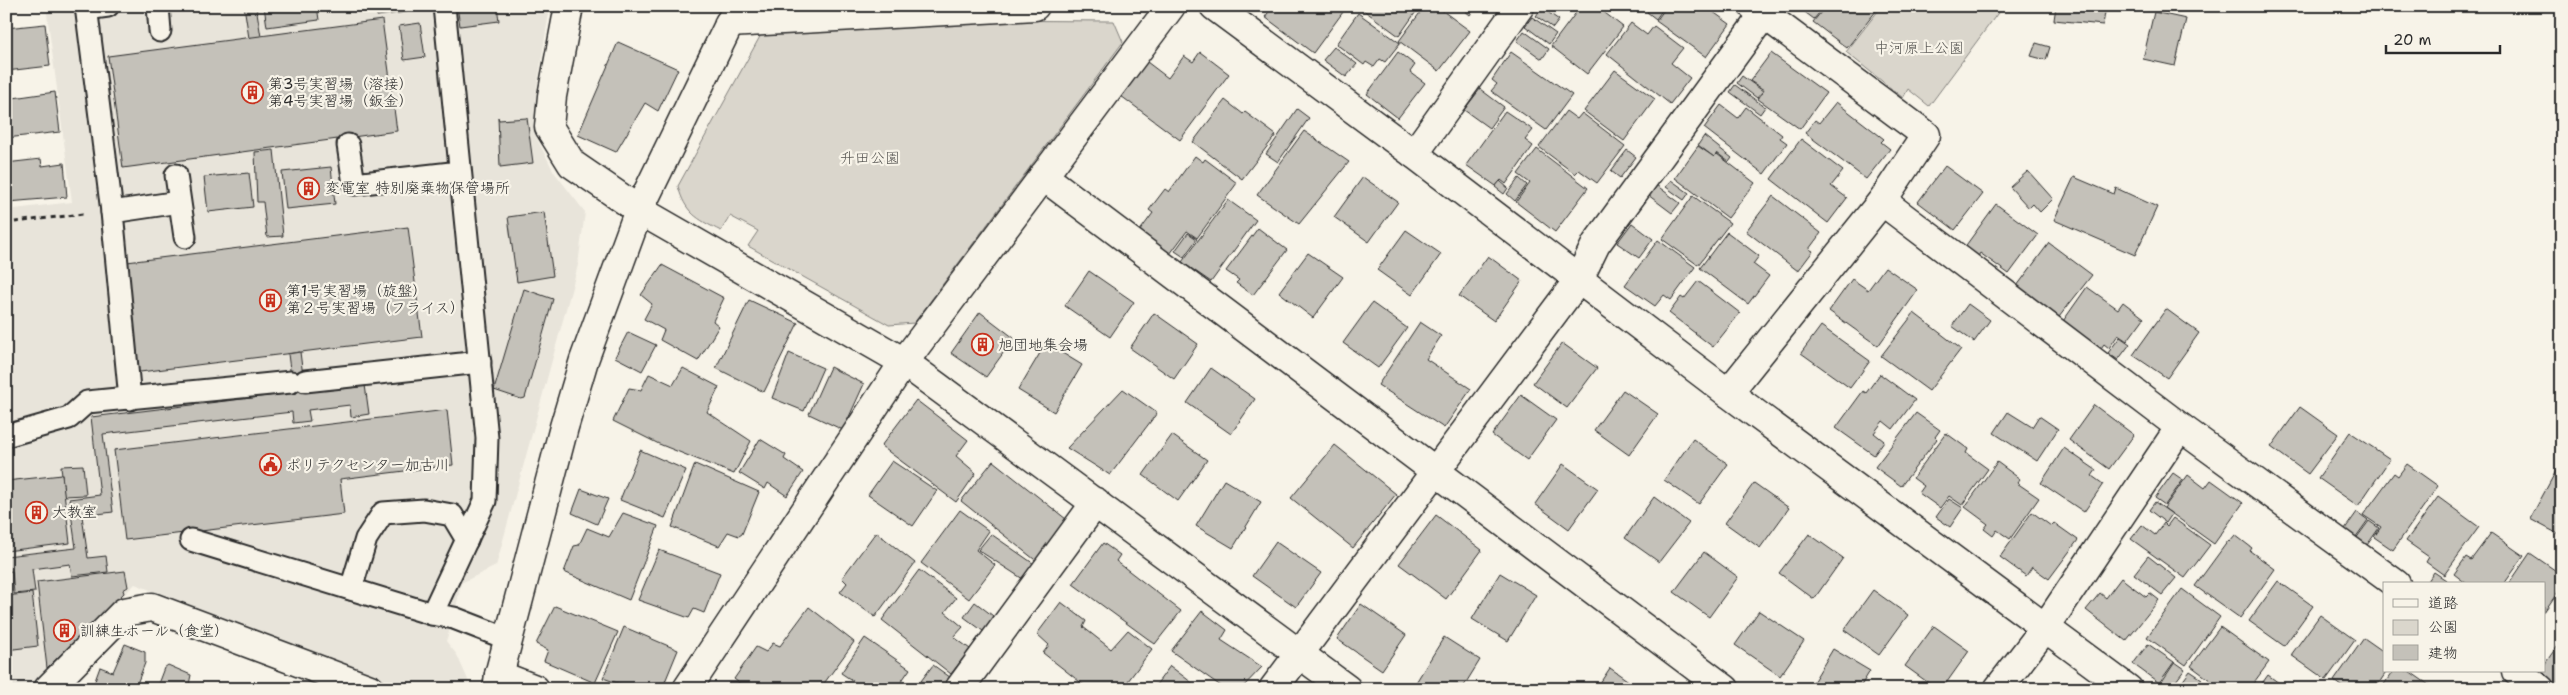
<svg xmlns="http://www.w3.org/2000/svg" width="2568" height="695" font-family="'Shantell Sans','Klee One',sans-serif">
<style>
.built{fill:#e8e4da}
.green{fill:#dad6cc;stroke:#82807c}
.building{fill:#c4c1b9;stroke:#2b2b2b}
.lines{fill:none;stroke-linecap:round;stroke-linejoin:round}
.service-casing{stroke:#2b2b2b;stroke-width:25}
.minor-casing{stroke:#2b2b2b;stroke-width:31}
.tertiary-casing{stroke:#2b2b2b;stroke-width:31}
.path{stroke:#2b2b2b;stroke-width:3;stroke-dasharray:5 4;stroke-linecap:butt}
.service{stroke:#f7f3e8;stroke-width:21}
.minor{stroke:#f7f3e8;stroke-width:28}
.tertiary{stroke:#f7f3e8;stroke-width:28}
.labels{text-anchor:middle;stroke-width:4.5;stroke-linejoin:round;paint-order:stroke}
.park-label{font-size:15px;fill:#575653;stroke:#f7f3e8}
.poi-label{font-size:15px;fill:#2b2b2b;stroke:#f7f3e8;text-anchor:start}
</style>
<rect width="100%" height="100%" fill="#f7f3e8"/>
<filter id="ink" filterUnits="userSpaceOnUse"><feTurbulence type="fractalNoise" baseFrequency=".02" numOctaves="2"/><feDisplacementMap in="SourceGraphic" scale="10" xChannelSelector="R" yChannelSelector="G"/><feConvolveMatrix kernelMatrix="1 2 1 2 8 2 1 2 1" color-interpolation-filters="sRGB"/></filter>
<g filter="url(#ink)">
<path class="built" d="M46,6h504l-14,88 -1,41 19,37 31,40 -7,53 -82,301 -35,17 -7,35 -8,23 11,14 15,34h-71l-266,-105 -105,105h-24v-479l66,-8z"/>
<g class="green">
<path d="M1882,6h121l-74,100 -21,-17 -5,9 -57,-46z"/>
<path d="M943,20l171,1 9,21 -209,281 -25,2 -141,-79 10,-15 -28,-15 -9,15c-24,-12 -36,-18 -43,-45l85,-155z"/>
</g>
<g class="building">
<path d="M244,6h12l5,31 -12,1z"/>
<path d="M264,6h53l2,14 -52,7z"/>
<path d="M376,6h30v6l-29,4z"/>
<path d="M457,6h40l2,15 -39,5z"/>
<path d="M1273,6h62l8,6 -30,41 -48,-36z"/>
<path d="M1358,6h62l-21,30z"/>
<path d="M1425,6h11l34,25 -31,40 -40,-30z"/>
<path d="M1459,6h17l-6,9z"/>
<path d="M1581,6h15l27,21 -36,47 -36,-28z"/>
<path d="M1651,6h14l-9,13 -9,-7z"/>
<path d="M1667,6h38l25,18 -24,33 -50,-36z"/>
<path d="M1805,6h20l-11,13 -12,-9z"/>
<path d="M1826,6h54l-33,42 -34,-26z"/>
<path d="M2056,6h50l-3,19 -49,-5z"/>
<path d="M1542,8l17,12 -6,8 -17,-12z"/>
<path d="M2154,12l32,7 -11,47 -32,-7z"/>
<path d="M1358,13l42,30 -15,19 -5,-3 -6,8 -8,-5 -2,3 -28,-21z"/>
<path d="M1532,17l24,17 -7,10 -24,-18z"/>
<path d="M382,20l15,111 -274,37 -15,-112z"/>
<path d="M420,23l5,34 -21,3 -5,-34z"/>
<path d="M1631,23l16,12 7,-9 29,22 -12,15 19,15 -20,26 -63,-50z"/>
<path d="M45,24l5,42 -44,5v-43z"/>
<path d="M1524,31l25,18 -7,10 -25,-18z"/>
<path d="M618,42l60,27 -20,42 -13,-8 -29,49 -38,-17z"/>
<path d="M2036,43l14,4 -4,13 -15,-4z"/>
<path d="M1334,47l23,17 -11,13 -23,-17z"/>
<path d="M1200,52l29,22 -49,66 -59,-44 26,-34 21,16 16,-22 9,6z"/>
<path d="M1398,52l17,13 -5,7 15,11 -27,35 -31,-24z"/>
<path d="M1511,52l61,43 -26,35 -55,-39 6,-7 -5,-4z"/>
<path d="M1771,53l55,40 -26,36 -42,-30 6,-9 -14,-9z"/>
<path d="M1615,70l40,29 -31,42 -40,-30z"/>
<path d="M1742,76l21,15 -6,7 -20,-15z"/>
<path d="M1735,85l30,22 -5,7 -30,-22z"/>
<path d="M1480,89l24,18 -15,21 -25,-18z"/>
<path d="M55,92l5,40 -54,6v-39z"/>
<path d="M1225,100l18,14 2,-2 31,23 -34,44 -49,-37z"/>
<path d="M1836,102l48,37 -3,3 9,7 -24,30 -61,-46 10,-13 4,3z"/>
<path d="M1721,105l17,13 8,-11 36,28 -2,3 7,5 -23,31 -60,-46z"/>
<path d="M1297,109l12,9 -31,44 -12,-8z"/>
<path d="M1505,111l28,19 -8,10 8,6 -27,38 -5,-4 -5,6 -30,-21z"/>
<path d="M1566,111l11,8 5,-6 43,33 -28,37 -18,-13 -4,4 -36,-27z"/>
<path d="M498,117l1,3 28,-2 6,45 -33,4z"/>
<path d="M1304,131l45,31 -50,62 -42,-29z"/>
<path d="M1704,136l28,22 -3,4 -12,-9 -3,4 -16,-12z"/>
<path d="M1801,139l42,32 -12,15 16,12 -19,25 -57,-44z"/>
<path d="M1698,146l16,11 3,-3 38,29 -27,35 -53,-40z"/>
<path d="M1537,149l51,39 -33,44 -39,-30 14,-19 -12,-9z"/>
<path d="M274,150l9,86 -16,1 -4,-35h-6l-2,-50z"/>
<path d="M1627,150l9,7 -16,21 -9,-7z"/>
<path d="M1195,156l8,6 2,-3 32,24 -40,55 -10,-7 -17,23 -31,-22 14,-19 -4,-3 16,-21 4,3z"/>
<path d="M41,159l1,7 22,-3 3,34 -59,5 -2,-39z"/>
<path d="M1945,166l38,28 -28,36 -37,-28z"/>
<path d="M331,167l4,37 -49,5 -4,-37z"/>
<path d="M2028,171l25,28 -13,13 -7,-8 -4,4 -19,-21z"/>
<path d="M249,173l4,34 -45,5 -4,-35z"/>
<path d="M1363,177l35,25 -29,40 -35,-25z"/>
<path d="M2074,177l40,17 2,-6 41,19 -22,48 -81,-35z"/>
<path d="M1519,178l8,7 -12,16 -8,-7z"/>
<path d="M1671,180l18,13 -5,7 -18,-13z"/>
<path d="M1500,181l8,7 -4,6 -9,-7z"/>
<path d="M1656,185l24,18 -8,10 -24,-18z"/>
<path d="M1693,196l37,27 -32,42 -36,-26z"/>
<path d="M1773,196l48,37 -12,16 4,2 -15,20 -52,-40z"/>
<path d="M1228,200l28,20 -45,62 -29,-20z"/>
<path d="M1996,204l42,31 -29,39 -29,-21 -3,5 -13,-10z"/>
<path d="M544,212l9,64 -36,6 -9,-65z"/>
<path d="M1632,223l21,16 -14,19 -22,-15z"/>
<path d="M408,227l14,110 -290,36 -13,-110z"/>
<path d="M1258,228l29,22 -34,45 -17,-12 3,-3 -13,-9z"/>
<path d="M1406,230l35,24 -29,41 -35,-25z"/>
<path d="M1727,232l32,24 -6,8 16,12 -21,28 -48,-36z"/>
<path d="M1188,233l9,6 -13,18 -9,-6z"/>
<path d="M1658,240l37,27 -24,33 -7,-5 -9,11 -30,-21z"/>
<path d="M2049,243l43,32 -33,42 -42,-31z"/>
<path d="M1308,253l35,24 -30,41 -34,-26z"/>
<path d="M1488,256l34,25 -28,40 -35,-25z"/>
<path d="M662,265l62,33 -11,23 6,5 -21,35 -38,-21 4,-10 -20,-11 8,-15 -11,-9z"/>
<path d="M1885,267l33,23 -40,56 -49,-35 23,-32 16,11z"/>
<path d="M1089,271l45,31 -24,35 -45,-31z"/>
<path d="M1698,281l42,32 -27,34 -44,-34 12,-16 3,2z"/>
<path d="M2087,287l31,22 5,-7 21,16 -17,23 -9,-6 -9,13 -5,-4 -5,7 -38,-27z"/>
<path d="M524,289l29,10 -28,99 -4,1 -27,-9z"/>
<path d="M749,300l49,23 -34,69 -48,-24z"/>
<path d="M1372,303l35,25 -29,40 -35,-25z"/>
<path d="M1968,304l22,16 -16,22 -22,-16z"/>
<path d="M2166,309l33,24 -32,45 -34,-23z"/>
<path d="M980,312l34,26 -28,39 -35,-24z"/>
<path d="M1154,313l44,31 -24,35 -44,-31z"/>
<path d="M1914,313l47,36 -32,42 -48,-35z"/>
<path d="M1420,322l21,14 -15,23 45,30 -27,39 -66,-43z"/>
<path d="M1821,326l49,35 -20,27 -49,-35z"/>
<path d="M628,332l28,13 -14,26 -27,-14z"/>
<path d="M2120,337l10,7 -12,16 -10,-7z"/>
<path d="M1046,343l36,22 -28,47 -36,-22z"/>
<path d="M1562,343l35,25 -30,40 -34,-25z"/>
<path d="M300,352l5,40 60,-7 4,29 -18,3 -1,-12 -42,5 2,11 -17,2 -1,-11 -189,22 10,78 -31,4 6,42 18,-2 2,16 -36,4 -2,-12 -38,5 3,23 -21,2 -2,-23 -6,1v-16l70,-8 -7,-49 31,-4 -9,-78 202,-24 -5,-39z"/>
<path d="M789,353l34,15 -19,43 -32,-13z"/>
<path d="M830,367l34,17 -21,46 -34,-16z"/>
<path d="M683,368l36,19 -12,25 44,29 -17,33 -75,-30 -46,-23 16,-33 12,2 8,-16 24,11z"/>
<path d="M1211,368l44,31 -24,35 -44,-31z"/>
<path d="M1880,374l35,26 -22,29 -10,-8 -9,12 10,8 -10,14 -38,-27 27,-37 3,2z"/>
<path d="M1123,389l34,24 -47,62 -43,-27z"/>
<path d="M1623,390l35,24 -29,41 -35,-25z"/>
<path d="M1521,395l35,25 -29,40 -35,-25z"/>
<path d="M916,400l52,40 -12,16 20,17 -20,29 -75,-56z"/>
<path d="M2094,405l40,30 -25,34 -40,-29z"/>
<path d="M2300,407l38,27 -30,40 -37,-27z"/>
<path d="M447,410l6,55 -113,14 4,35 -219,26 -11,-90z"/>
<path d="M2008,412l24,15 7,-11 19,13 -21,32 -43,-28z"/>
<path d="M1916,413l24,17 -5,7 2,2 -36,47 -26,-19z"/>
<path d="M2350,432l40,27 -32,47 -40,-28z"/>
<path d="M1946,433l22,16 -2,4 22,16 -26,36 -13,-9 -9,12 -21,-15 5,-7 -11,-8z"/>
<path d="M1172,435l35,25 -29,41 -35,-26z"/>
<path d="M760,439l26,16 -2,4 19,13 -16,24 -19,-13 -3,6 -26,-16z"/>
<path d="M1693,439l35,25 -29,40 -35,-24z"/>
<path d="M1335,445l61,49 -43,54 -62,-50z"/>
<path d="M2064,448l32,22 -4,6 11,8 -19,28 -43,-29z"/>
<path d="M640,450l46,20 -21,48 -45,-18z"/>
<path d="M892,461l45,30 -24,35 -45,-31z"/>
<path d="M993,461l78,62 -32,40 -78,-62z"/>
<path d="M1997,462l23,17 -3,4 22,15 -29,41 -13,-9 -4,6 -9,-7 4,-5 -23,-17z"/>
<path d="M695,464l64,28 -17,42 -3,2 -11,-4 -9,14 -47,-19z"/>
<path d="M1563,464l35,25 -29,40 -34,-25z"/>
<path d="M2407,464l31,22 -45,64 -19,-13 7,-10 -18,-12 31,-42 4,3z"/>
<path d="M83,465l3,30 -22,1 -3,-30z"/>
<path d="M2556,471l6,4v61l-32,-17z"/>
<path d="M2173,473l10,7 -18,25 -10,-7z"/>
<path d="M62,475l8,68 -64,8v-70z"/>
<path d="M2188,475l17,13 6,-8 32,23 -29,41 -50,-36z"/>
<path d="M1224,480l37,22 -28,46 -37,-22z"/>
<path d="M1754,483l35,25 -29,40 -35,-25z"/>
<path d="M581,489l27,10 -11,25 -25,-11z"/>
<path d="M1654,497l35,26 -30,39 -34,-24z"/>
<path d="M2438,497l41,30 -35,48 -18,-13 3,-5 -23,-16z"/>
<path d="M1949,499l14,9 -13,19 -14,-10z"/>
<path d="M2155,502l17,12 -6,9 -17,-13z"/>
<path d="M960,510l29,21 -13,19 19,15 -26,34 -48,-36z"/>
<path d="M2032,512l19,14 3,-3 24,17 -29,39 -17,-12 -6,9 -26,-19z"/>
<path d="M2357,512l11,8 -15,21 -11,-8z"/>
<path d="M623,513l35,13 -29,74 -65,-28 10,-26 5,-1 8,-17 22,9z"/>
<path d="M1436,515l46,35 -36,49 -47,-35z"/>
<path d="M2173,518l37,27 -25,33 -54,-39 11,-14 13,10 9,-12 3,3z"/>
<path d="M2369,521l10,7 -14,20 -10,-8z"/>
<path d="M876,532l39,31 -40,54 -35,-25 7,-9 -5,-5z"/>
<path d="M2491,533l33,23 -20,28h-37l-13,-10 12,-17 5,3z"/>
<path d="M991,534l46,32 -11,15 -48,-31z"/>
<path d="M1809,534l34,24 -29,41 -35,-26z"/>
<path d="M2235,535l17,13 -2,3 25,18 -35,49 -45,-32 33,-45 1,1z"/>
<path d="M1276,542l45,31 -25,34 -44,-31z"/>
<path d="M1103,543l17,12 -4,6 65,50 -26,33 -82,-60z"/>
<path d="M659,550l61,23 -16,40 -10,-4 -5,9 -51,-18z"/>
<path d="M1704,552l34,25 -29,40 -35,-25z"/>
<path d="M2530,553l32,22v11l-18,26v-28h-35z"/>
<path d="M2148,556l28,22 -14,17 -28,-21z"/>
<path d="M919,570l37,28 -11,14 18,15 -9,10 16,12 -19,25 -69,-54z"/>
<path d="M125,571l3,16 -5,3 1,3 -77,75 -10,-86z"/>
<path d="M2434,572l12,8 -3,4h-17z"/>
<path d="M1500,573l36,22 -28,46 -36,-22z"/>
<path d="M2121,578l25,19 4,-4 9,7 -33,41 -40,-31 14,-17 6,5z"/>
<path d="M2278,581l35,25 -29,40 -35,-25z"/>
<path d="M2182,589l38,28 -34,48 -39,-28z"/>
<path d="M1873,590l35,25 -29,40 -35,-25z"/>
<path d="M32,593l6,53 -32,4v-54z"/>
<path d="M975,602l22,17 -10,15 -23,-17z"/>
<path d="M1061,602l25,19 -3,6 28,22 17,-19 24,19 -30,40h-33l-46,-36 6,-8 -12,-11z"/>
<path d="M1361,604l45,31 -24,35 -45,-31z"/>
<path d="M555,606l63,26 -23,51 -51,-22 4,-11 -12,-6z"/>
<path d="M809,607l45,35 -34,47h-78l1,-3 -9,-7 22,-32 10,5 7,-9 7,3z"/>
<path d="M1202,611l25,19 -6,10 41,27 -21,22h-16l-54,-38z"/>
<path d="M1759,611l45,30 -24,35 -45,-31z"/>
<path d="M2320,615l35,25 -29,40 -35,-25z"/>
<path d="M1934,626l35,25 -27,38h-5l-32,-23z"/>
<path d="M624,627l54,23 -16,39h-27l-32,-11z"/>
<path d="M2220,627l49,35 -20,27h-27l-31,-23z"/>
<path d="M1444,637l36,23 -18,29h-38l-9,-5z"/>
<path d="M865,638l45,31 -14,20h-31l-24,-16z"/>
<path d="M2364,638l20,14v19h3l-12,18h-30l-11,-8z"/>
<path d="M2562,639v50h-8l-18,-12 4,-6h4v-6z"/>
<path d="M125,644l20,8v11l-10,26h-43l8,-22 13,5z"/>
<path d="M2148,644l26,18 -15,21 -26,-19z"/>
<path d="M1833,649l37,22 -11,18h-50z"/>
<path d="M2175,662l10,7 -15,20 -9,-6z"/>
<path d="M168,665l23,10 -3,14h-32l8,-21z"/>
<path d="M933,665l21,15 -7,9h-16l-10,-8z"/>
<path d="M1170,666l30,23h-47z"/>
<path d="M1610,668l30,21h-44z"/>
<path d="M2190,671l12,8 -7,10h-18z"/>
<path d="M2393,671h16l20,14 -2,4h-46z"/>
<path d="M2268,675l19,14h-29z"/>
<path d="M1059,683l8,6h-13z"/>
</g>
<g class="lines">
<defs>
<g id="service">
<path d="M86,6l26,206"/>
<path d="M158,6l2,25"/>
<path d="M86,9l22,-3"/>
<path d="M348,145l6,39 106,-12"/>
<path d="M176,175l9,62"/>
<path d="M305,381l175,-19"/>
<path d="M130,399l-18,-187 67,-10"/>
<path d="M6,436l63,-18 18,-16 204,-20"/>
<path d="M191,540l241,74 22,4 54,21"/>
<path d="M351,589l15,-50 17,-26 41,-3 28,5 15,25"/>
<path d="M432,614l53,-113 2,-63 -43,-432"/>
</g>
<g id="minor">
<path d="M569,6l-17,90 -3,31 23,37 67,46 265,152 443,327"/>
<path d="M729,23l306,-17"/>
<path d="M1414,154l106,-148"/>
<path d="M1043,176l682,513"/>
<path d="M1882,201l298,226 216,157"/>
<path d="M1728,393l154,-192 44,-66 -173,-129"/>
<path d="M2516,671l24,18"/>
<path d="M48,689l76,-77 28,-5 218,82"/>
<path d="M497,689l2,-14 36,14"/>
<path d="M687,689l217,-327 267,-356"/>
<path d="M959,689l137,-187"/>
<path d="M1273,689l306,-410 17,-35 168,-230"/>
<path d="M1998,689l47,-61 135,-201"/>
</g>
<g id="tertiary">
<path d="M1214,6l200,148 314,239 400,296"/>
<path d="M499,675l65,-248 20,-67 55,-150 99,-204"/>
</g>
</defs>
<use href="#service" class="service-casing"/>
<use href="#minor" class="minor-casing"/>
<use href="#tertiary" class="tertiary-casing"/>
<path class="path" d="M6,223l77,-9"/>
<use href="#service" class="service"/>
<use href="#minor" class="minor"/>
<use href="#tertiary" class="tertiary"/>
</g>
</g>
<defs>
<symbol id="building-ring" viewBox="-11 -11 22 22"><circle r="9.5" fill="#f7f3e8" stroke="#c8321e" stroke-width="1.5"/><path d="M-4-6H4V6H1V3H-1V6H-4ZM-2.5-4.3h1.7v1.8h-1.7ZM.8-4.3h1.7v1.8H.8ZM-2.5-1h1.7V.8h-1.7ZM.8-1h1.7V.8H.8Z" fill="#c8321e"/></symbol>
<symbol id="civic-ring" viewBox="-11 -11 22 22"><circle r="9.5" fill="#f7f3e8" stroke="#c8321e" stroke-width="1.5"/><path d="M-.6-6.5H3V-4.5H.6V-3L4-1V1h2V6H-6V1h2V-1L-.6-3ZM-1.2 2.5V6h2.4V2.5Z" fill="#c8321e"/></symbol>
</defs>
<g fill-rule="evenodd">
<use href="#building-ring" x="240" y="80" width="25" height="25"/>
<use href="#building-ring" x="296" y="176" width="25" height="25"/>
<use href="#building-ring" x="258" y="288" width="25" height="25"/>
<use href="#building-ring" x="970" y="332" width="25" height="25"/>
<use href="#civic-ring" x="258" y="452" width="25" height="25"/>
<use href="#building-ring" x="24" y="500" width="25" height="25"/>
<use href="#building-ring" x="52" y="618" width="25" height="25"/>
</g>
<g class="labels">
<g class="park-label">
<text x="1919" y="53">中河原上公園</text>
<text x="870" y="163">升田公園</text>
</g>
<g class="poi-label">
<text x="268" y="89">第3号実習場（溶接）<tspan x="268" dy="17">第4号実習場（鈑金）</tspan></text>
<text x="325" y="193">変電室 特別廃棄物保管場所</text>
<text x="286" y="296">第1号実習場（旋盤）<tspan x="286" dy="17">第２号実習場（フライス）</tspan></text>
<text x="998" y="350">旭団地集会場</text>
<text x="286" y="470">ポリテクセンター加古川</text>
<text x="52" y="517">大教室</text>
<text x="80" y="636">訓練生ホール（食堂）</text>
</g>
</g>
<rect width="2568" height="695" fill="none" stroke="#f7f3e8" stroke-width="25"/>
<rect x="12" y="12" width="2543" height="670" fill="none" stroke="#2b2b2b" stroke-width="2" filter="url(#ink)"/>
<rect x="2383" y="582" width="162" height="90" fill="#f7f3e8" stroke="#a5a39c"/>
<rect x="2393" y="599" width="25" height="8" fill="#f7f3e8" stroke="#a5a39c"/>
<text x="2428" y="608" font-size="15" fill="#2b2b2b">道路</text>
<rect x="2393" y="620" width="25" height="15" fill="#dad6cc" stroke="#a5a39c"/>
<text x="2428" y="632" font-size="15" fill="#2b2b2b">公園</text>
<rect x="2393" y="645" width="25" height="15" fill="#c4c1b9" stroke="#a5a39c"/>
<text x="2428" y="658" font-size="15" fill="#2b2b2b">建物</text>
<path d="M2386 45v8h114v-8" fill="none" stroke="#2b2b2b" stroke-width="2.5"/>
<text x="2393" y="45" font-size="15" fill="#2b2b2b" stroke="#f7f3e8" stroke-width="4" paint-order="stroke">20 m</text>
</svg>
